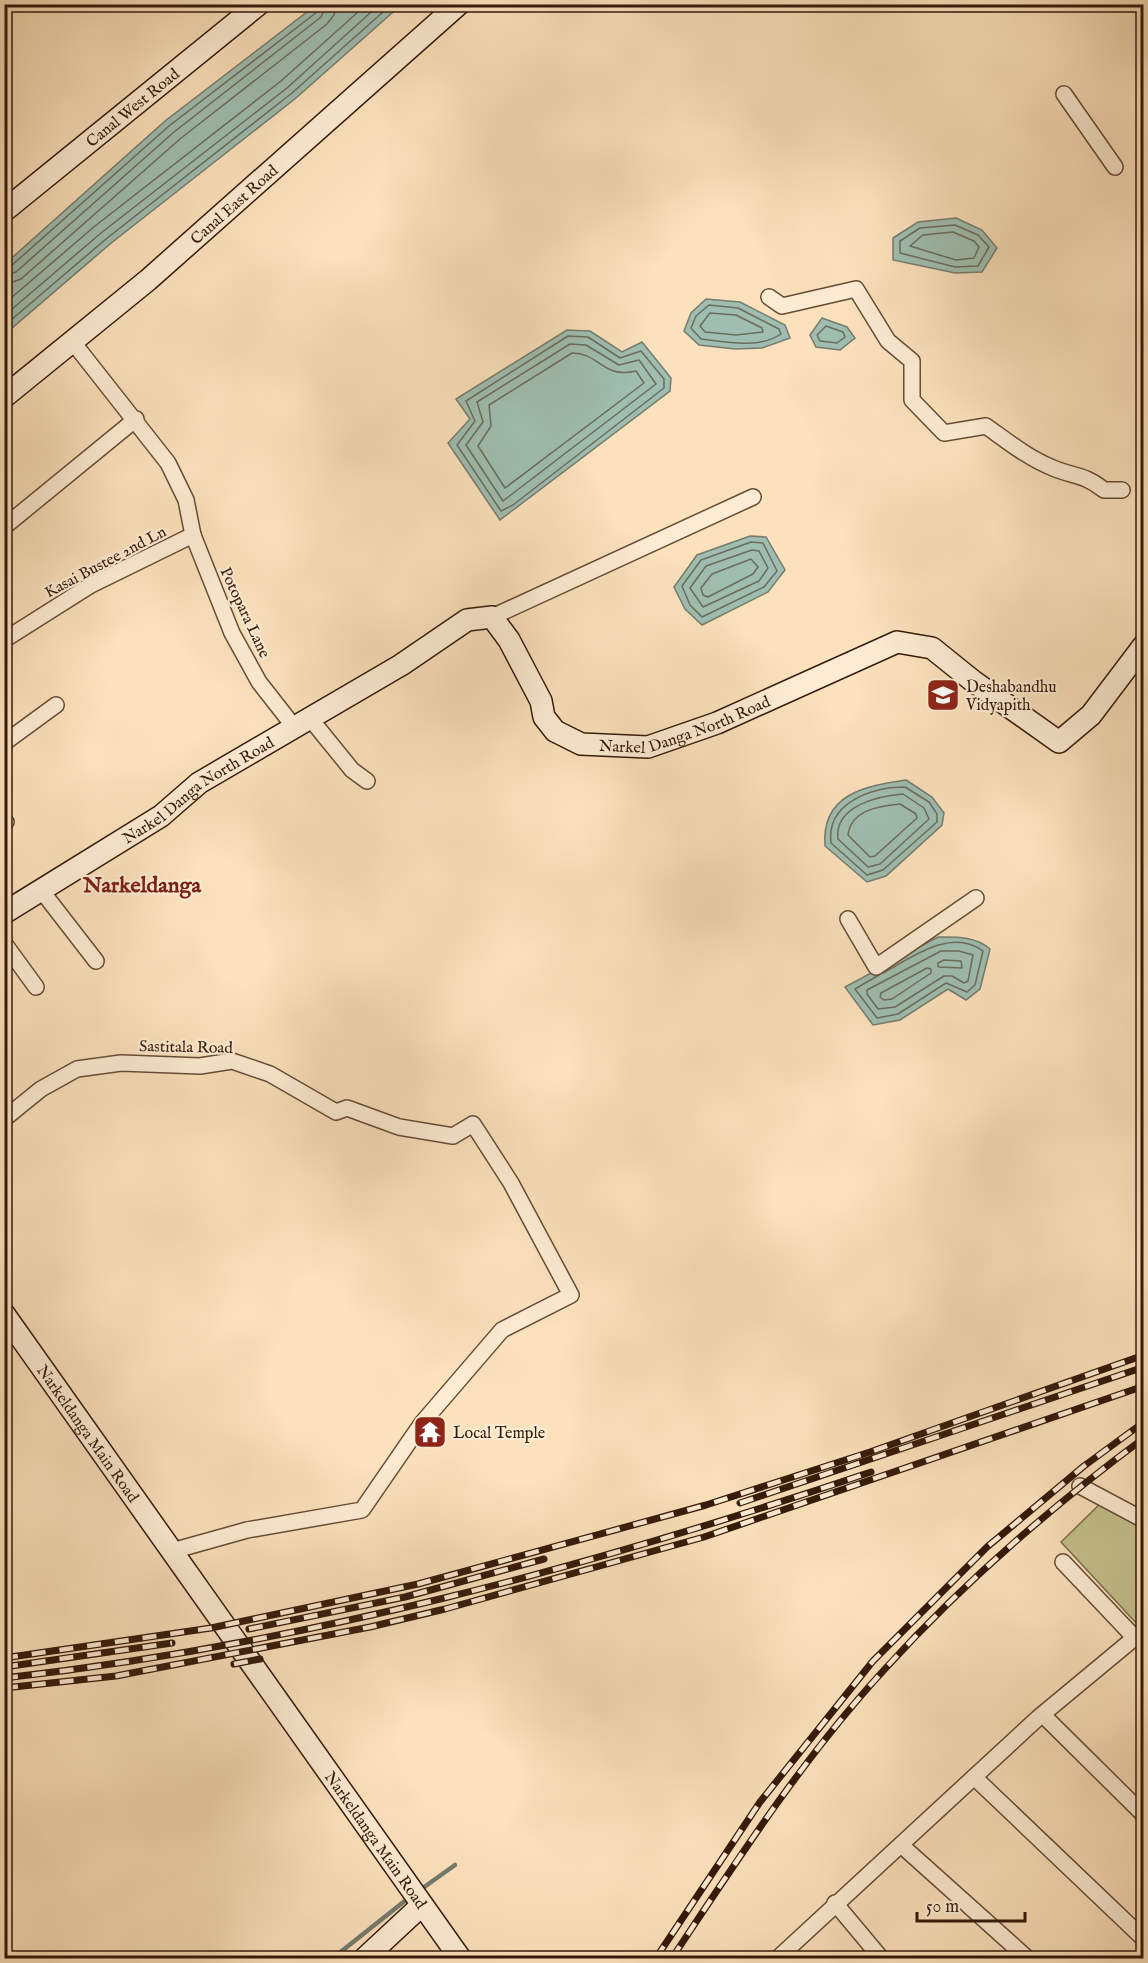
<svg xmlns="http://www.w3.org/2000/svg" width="1148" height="1963" font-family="'IM FELL English',serif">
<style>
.green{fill:#c4c18d;stroke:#7c6e4c;stroke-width:1.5}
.water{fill:#9fbeb1;stroke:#757c6e;stroke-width:1.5}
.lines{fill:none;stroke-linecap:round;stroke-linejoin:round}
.shore{stroke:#6a6c5e;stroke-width:1.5}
.stream{stroke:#757c6e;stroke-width:4.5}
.street-casing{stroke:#664c36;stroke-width:18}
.secondary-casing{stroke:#351a0a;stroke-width:24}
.street{stroke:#fcecd3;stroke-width:15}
.secondary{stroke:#fcecd3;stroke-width:21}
.rail-casing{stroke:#351a0a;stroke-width:7}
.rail{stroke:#fcecd3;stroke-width:4.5;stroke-dasharray:14;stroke-linecap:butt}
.labels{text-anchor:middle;stroke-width:4.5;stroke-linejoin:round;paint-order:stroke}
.street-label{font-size:16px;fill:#351a0a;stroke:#fcecd3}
.poi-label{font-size:16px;fill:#351a0a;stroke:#fcecd3;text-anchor:start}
.district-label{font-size:22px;font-weight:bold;fill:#7a1f14;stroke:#fcecd3}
</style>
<rect width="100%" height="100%" fill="#fbe1bc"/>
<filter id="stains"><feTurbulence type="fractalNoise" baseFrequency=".00333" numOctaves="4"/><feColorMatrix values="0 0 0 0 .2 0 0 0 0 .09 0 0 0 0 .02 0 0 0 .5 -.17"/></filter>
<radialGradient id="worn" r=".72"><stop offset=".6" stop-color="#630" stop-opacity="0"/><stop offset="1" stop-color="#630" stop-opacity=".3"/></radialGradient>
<path class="green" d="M1100,1504l43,23v91l-6,6 -76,-82z"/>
<g class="water">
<path d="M316,5h85l-105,93 -186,146 -105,90v-70l160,-143z"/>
<path d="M956,218l26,12 15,18 -15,24 -27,1 -62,-13v-22l25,-16z"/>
<path d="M706,299l34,3 45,23 5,13 -28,10 -27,1 -36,-4 -15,-14 7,-18z"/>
<path d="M822,318l25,9 8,11 -15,12 -24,-3 -6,-12z"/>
<path d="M567,330l23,1 32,21 20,-10 29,36 -1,13 -170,129 -52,-77 22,-24 -14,-20z"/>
<path d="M750,536l16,1 19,33 -17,22 -66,33 -17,-16 -11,-22 23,-32z"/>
<path d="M906,780l26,17 12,16 -2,12 -56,51 -19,6 -42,-36c-4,-52 40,-60 81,-66z"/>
<path d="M938,937c17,0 38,-1 52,12l-10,40 -14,11 -18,-11 -48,31 -27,5 -28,-38z"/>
</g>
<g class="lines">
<g class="shore">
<path d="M955,225l23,10 11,12 -11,19 -23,1 -55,-14v-12l20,-13z"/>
<path d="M953,232l21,9 5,6 -5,11 -18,2 -46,-14 13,-11z"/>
<path d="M4,268l7,-2 158,-140 148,-114 2,-8"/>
<path d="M4,276l12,-4 158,-140 147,-115 6,-13"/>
<path d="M4,285l17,-6 159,-140 147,-115 7,-9 2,-11"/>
<path d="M4,304l91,-78 186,-145 86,-77"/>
<path d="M709,305l29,3 41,21 2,5c-22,15 -55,8 -80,5l-10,-11 5,-12z"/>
<path d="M710,313l26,2 26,13 1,4 -27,3 -31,-3 -5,-6z"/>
<path d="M4,316l97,-83 186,-145 93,-84"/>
<path d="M4,326l102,-87 186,-146 100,-89"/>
<path d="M826,326l17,6 2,5 -8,6 -17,-2 -3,-6z"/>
<path d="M568,336l20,1 32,21 21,-7 23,28v9l-151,117 -12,6 -44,-66 18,-24 -9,-20z"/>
<path d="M570,344l16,1 33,20 20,-5 17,24 -153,117 -37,-56 17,-23 -6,-20z"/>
<path d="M572,353c28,0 30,26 64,18l8,12 -139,105 -27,-42 13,-20 -2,-21z"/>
<path d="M751,542l12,1 14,28 -13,16 -62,30 -12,-12 -8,-19 19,-26z"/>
<path d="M752,550l7,1 9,17 -9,13 -56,26 -13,-19 16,-22z"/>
<path d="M751,559l7,8 -5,7 -45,23 -5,-2 -2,-7 11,-14z"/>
<path d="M905,787l24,15 8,12v8l-54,48 -16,5 -36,-32c-5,-41 42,-56 74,-56z"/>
<path d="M903,794l21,14 5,11 -49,45 -12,3 -30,-28c-4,-33 40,-43 65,-45z"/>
<path d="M900,804l16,10 1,4 -42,38 -5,1 -22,-22c3,-25 31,-29 52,-31z"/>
<path d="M941,951h18l14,4 -5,26 -4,2 -12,-7h-8l-49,31 -17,2 -11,-15v-4z"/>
<path d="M944,960l17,1 1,7 -24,-1v-4z"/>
<path d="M927,968l4,1v4l-39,26 -8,1 -4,-3 1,-4z"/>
<path d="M879,975l-24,14 22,29 21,-4 48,-31 21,9 8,-7 8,-34c-32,-24 -72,7 -100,22"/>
</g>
<g class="stream">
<path d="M420,1890l35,-25"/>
<path d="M333,1958l78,-62"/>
</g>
<defs>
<g id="street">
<path d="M1064,94l51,73"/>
<path d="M769,297l13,9 74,-17 32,52 24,20v39l32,33 42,-7c21,15 42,32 67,42 22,9 31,6 51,22h18"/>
<path d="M72,341l96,122 18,37 7,35 39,98 27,49 36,46"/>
<path d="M4,527l132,-108"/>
<path d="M492,617l261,-120"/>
<path d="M4,640l87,-55 102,-50"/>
<path d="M309,717l43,53 15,11"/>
<path d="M4,743l52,-38"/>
<path d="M4,820l2,2"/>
<path d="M41,890l55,71"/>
<path d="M848,919l28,48 100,-69"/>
<path d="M4,943l32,44"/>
<path d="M4,1119l37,-30 36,-20 44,-6 79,3 32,-5 38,13 66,38 11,-4 52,19 54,9 20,-12 38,59 60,112 -69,35 -80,93 -60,87 -115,20 -75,21"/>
<path d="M1080,1486l64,34"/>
<path d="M1063,1562l72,76"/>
<path d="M1044,1716l100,99"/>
<path d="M974,1777l170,162"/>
<path d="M901,1845l126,113"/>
<path d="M835,1903l46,55"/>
<path d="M778,1958l260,-240 106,-88"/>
</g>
<g id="secondary">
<path id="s1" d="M4,211l255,-207"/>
<path id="s2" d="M4,397l144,-117 311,-276"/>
<path id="s3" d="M4,913l157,-97 38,-33 202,-118 66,-45 25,-3 17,23 32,61 3,16 11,14 26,13 67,3 69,-24 180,-81 35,6 41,33 86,61 32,-27 53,-70"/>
<path id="s4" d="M4,1314l456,644"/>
<path d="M365,1958l57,-53"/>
</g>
</defs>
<use href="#street" class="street-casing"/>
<use href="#secondary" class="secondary-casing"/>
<use href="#street" class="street"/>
<use href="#secondary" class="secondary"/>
<defs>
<g id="rail">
<path d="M740,1503l404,-136"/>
<path d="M249,1629l156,-32 139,-38"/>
<path d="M4,1658l207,-30 207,-44 288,-79 164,-53 274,-97"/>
<path d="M234,1664l26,-5"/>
<path d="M4,1667l168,-24"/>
<path d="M4,1678c296,-33 586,-111 867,-206"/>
<path d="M4,1688l112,-12 254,-49 75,-18 259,-72 440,-151"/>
<path d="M656,1958l104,-156 113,-141 114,-114 97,-81 60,-44"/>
<path d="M672,1958c66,-99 131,-200 212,-288 78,-86 167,-163 260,-232"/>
</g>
</defs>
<use href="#rail" class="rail-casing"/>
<use href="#rail" class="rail"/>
</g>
<defs>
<symbol id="school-square" viewBox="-11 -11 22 22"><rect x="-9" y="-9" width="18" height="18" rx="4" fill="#8f2418" stroke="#fcecd3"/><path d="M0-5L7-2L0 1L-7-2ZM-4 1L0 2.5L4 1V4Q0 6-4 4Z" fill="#fff"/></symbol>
<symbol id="temple-square" viewBox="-11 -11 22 22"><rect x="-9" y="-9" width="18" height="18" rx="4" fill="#8f2418" stroke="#fcecd3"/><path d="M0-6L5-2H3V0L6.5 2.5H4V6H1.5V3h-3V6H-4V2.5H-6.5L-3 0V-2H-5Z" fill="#fff"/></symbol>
</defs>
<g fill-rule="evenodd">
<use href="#school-square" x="924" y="676" width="38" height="38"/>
<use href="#temple-square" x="411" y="1413" width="38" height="38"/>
</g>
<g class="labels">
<g class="street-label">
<text dy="6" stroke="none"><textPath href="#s1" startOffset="165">Canal West Road</textPath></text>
<text dy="6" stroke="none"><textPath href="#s2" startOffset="300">Canal East Road</textPath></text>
<text transform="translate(105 561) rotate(-28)" y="6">Kasai Bustee 2nd Ln</text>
<text transform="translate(246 612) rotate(65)" y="6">Potopara Lane</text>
<text dy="6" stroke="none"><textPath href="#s3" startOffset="842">Narkel Danga North Road</textPath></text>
<text dy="6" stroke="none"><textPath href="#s3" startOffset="230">Narkel Danga North Road</textPath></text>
<text transform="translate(186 1046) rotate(1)" y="6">Sastitala Road</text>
<text dy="6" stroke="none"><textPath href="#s4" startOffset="146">Narkeldanga Main Road</textPath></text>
<text dy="6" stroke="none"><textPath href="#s4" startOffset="644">Narkeldanga Main Road</textPath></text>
</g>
<g class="poi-label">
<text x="966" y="692">Deshabandhu<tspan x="966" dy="18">Vidyapith</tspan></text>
<text x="453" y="1438">Local Temple</text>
</g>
<g class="district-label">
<text x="142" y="892">Narkeldanga</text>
</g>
</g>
<rect width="1148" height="1963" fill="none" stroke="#fbe1bc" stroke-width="24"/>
<rect x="6" y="6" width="1136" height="1951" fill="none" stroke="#351a0a" stroke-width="3"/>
<rect x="12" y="12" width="1124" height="1939" fill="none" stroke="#351a0a" stroke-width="1.5"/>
<path d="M917 1912v9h108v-9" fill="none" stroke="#351a0a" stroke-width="3"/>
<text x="926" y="1912" font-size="18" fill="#351a0a" stroke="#fcecd3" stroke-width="4.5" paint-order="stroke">50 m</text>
<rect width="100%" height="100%" filter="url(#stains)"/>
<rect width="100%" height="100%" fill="url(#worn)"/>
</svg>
